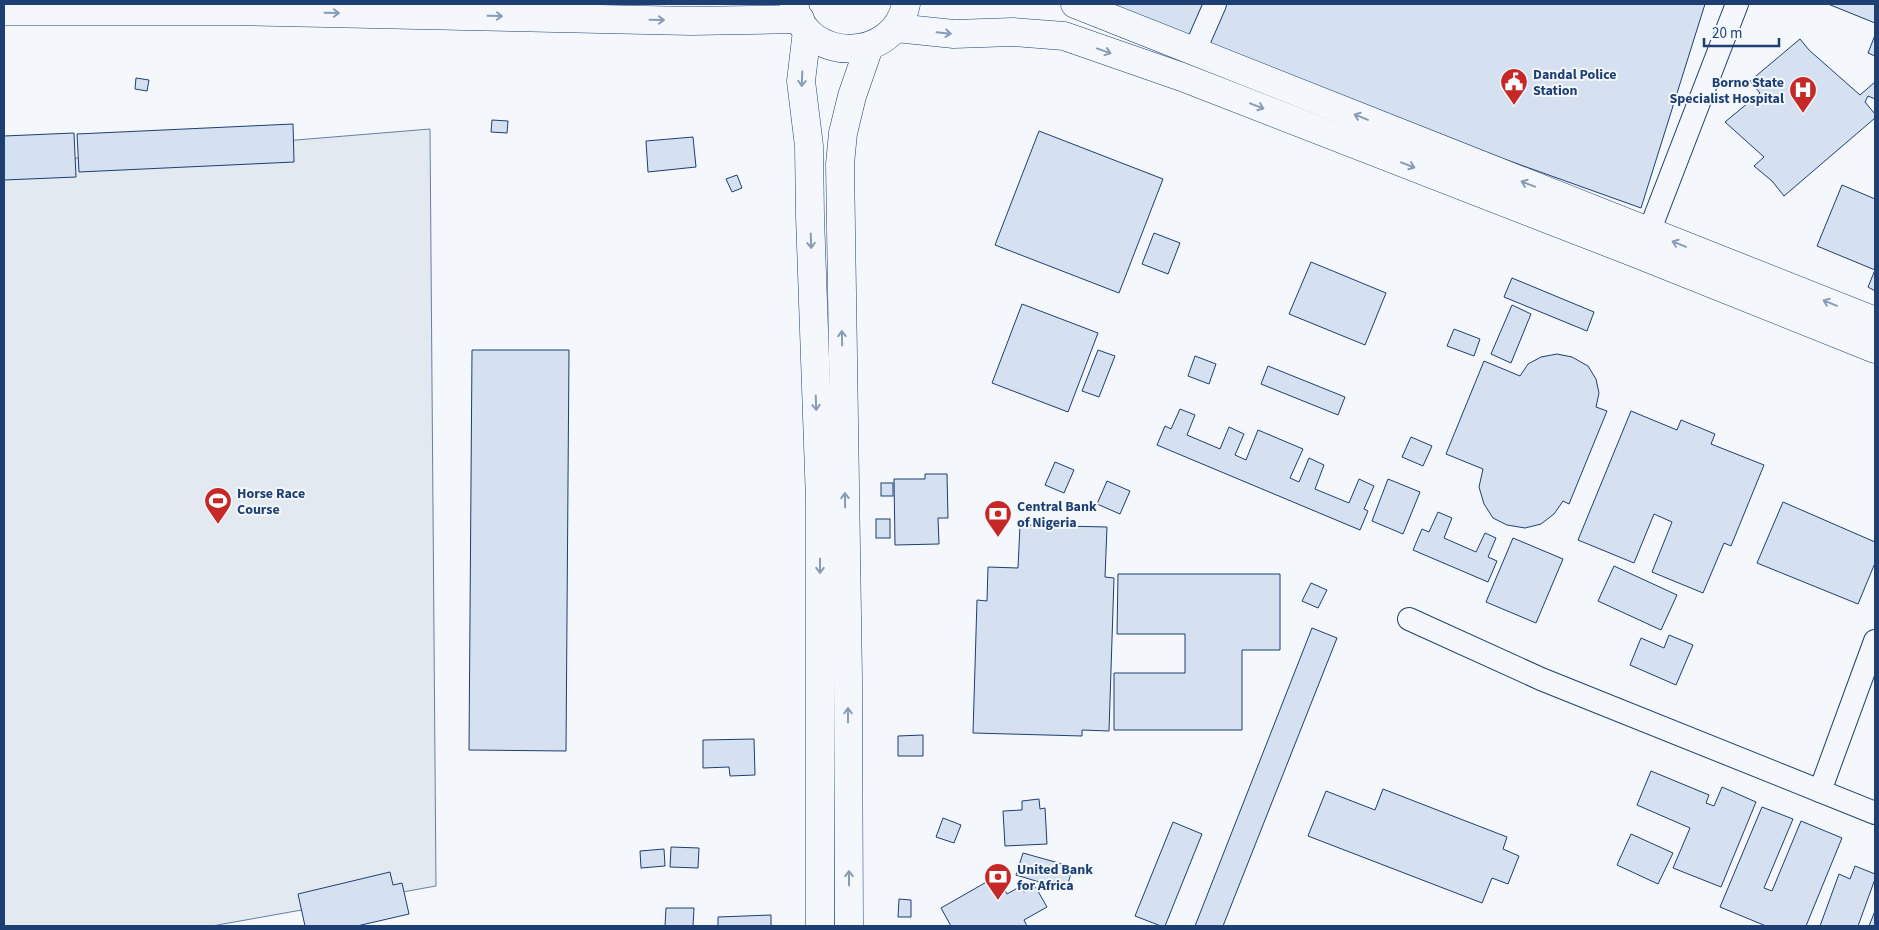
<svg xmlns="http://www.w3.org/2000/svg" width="1879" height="930" font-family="'Source Sans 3',sans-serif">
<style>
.garden{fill:#e3e9f0;stroke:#687fa3}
.building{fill:#d5e0f0;stroke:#1d3f73}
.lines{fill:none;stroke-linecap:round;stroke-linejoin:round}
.street-casing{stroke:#1d3f73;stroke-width:24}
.secondary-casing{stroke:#1d3f73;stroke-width:29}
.primary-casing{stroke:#1d3f73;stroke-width:29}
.street{stroke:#f4f7fb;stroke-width:22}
.secondary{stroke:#f4f7fb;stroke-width:28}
.primary{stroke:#f4f7fb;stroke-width:28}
.oneway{stroke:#889bb7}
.labels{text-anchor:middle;stroke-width:4;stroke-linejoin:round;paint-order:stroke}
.poi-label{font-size:14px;font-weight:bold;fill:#1d3f73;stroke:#f4f7fb;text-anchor:start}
</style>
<rect width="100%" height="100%" fill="#f4f7fb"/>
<path class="garden" d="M430,129l6,757 -224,40h-208v-762z"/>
<g class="building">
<path d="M1070,4h635l-64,204z"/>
<path d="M1828,4h47v19z"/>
<path d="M1875,35v21l-7,-3z"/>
<path d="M1800,39l9,11 51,45 15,-13v17l-7,-3 -3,6 10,12v4l-91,78 -12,-15 -18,-15 10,-9 -39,-35 35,-29 -10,-12z"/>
<path d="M136,78l13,2 -2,11 -12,-2z"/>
<path d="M492,120l16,1 -1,12 -16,-1z"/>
<path d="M293,124l1,38 -215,10 -2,-38z"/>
<path d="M1039,131l124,48 -44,114 -124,-48z"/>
<path d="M74,133l2,44 -72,3v-44z"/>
<path d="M693,137l3,30 -48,5 -2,-31z"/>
<path d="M737,175l5,13 -10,4 -6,-13z"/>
<path d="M1842,185l33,14v92l-7,-4 7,-17 -58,-24z"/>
<path d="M1154,233l26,10 -12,31 -26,-10z"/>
<path d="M1311,262l75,31 -21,52 -76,-31z"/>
<path d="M1512,278l82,34 -7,19 -83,-34z"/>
<path d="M1022,304l76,29 -30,79 -76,-29z"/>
<path d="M1512,305l19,9 -20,49 -20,-9z"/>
<path d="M1454,329l26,10 -6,17 -27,-10z"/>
<path d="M472,350h97l-3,401 -97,-1z"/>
<path d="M1098,350l17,6 -16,41 -17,-6z"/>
<path d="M1557,354l15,3 16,9 8,13 3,14 -3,14 11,4 -38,93 -6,-3 -9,13 -13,10 -16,4 -18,-3 -14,-7 -9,-14 -5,-17 4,-18 -37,-15 38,-93 36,15 8,-12 13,-7z"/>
<path d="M1195,356l21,8 -7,20 -21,-8z"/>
<path d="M1268,366l77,31 -7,18 -77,-31z"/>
<path d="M1180,409l15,6 -8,20 33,14 9,-22 15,7 -9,21 11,5 12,-30 45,19 -13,29 9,4 10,-24 15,7 -9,24 34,14 10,-24 15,7 -10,23 4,2 -8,19 -203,-85 8,-19 6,3z"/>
<path d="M1631,411l46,19 4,-10 34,14 -4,10 53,21 -33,81 -7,-3 -21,50 -51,-21 20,-50 -18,-8 -20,49 -56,-23z"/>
<path d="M1411,437l21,9 -9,20 -21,-9z"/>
<path d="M1055,462l19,8 -10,23 -19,-8z"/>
<path d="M925,474h22l1,44h-10l1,26 -44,1 -1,-66h31z"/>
<path d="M1388,479l32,13 -17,42 -31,-13z"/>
<path d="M1107,481l23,10 -10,23 -23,-10z"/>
<rect x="881" y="483" width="12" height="13"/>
<path d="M1783,502l92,40v21l-17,41 -101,-41z"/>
<path d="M1438,512l14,6 -8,20 32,14 9,-19 11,5 -8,19 9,4 -9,21 -75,-32 9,-21 7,3z"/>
<rect x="876" y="519" width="14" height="19"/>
<path d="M1020,525l87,2 -2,50 9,1 -5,153 -27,-1v6l-109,-3 4,-133 10,1 1,-34 30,1z"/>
<path d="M1513,538l50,21 -27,64 -50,-21z"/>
<path d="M1614,566l63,29 -16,35 -63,-29z"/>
<path d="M1118,574h162v76h-38v80h-128v-57h71v-39h-68z"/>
<path d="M1311,583l16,7 -9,18 -16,-7z"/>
<path d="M1312,628l25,10 -114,288h-28z"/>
<path d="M1669,635l24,10 -17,40 -46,-20 11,-27 23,10z"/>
<path d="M923,735v21h-25v-20z"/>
<path d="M754,739l1,36 -25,1 -1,-9 -26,1v-28z"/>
<path d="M1651,771l58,24 -3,8 8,3 8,-19 34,15 -35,85 -48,-19 17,-40 -53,-23z"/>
<path d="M1383,789l124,48 -4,12 16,7 -11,28 -16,-6 -10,25 -174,-67 18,-45 49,19z"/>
<path d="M1039,799l1,10 5,-1 2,36 -42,2 -2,-35 19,-1v-9z"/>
<path d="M1762,807l31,12 -29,69 8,3 29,-70 41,17 -36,88h-40l-46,-19z"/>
<path d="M943,818l18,7 -7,18 -18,-6z"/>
<path d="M1173,822l29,12 -37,92h-4l-26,-10z"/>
<path d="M1631,834l42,19 -15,31 -41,-19z"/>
<path d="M671,847l28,1 -1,20 -28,-1z"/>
<path d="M664,849l1,17 -24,2 -1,-17z"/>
<path d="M1023,853l50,14 -7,23 -50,-15z"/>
<path d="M1855,866l20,8v5l-17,47h-38l19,-52 11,5z"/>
<path d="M390,872l3,13 9,-2 7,31 -52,12h-52l-7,-32z"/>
<path d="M997,876l10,18 14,-8 3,6 11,-6 12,21 -23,13 3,6h-76l-10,-18z"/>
<path d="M899,899l12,1v17h-13z"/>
<path d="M666,908h28l-1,18h-28z"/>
<path d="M1875,911v15h-6z"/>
<path d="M771,915v11h-53v-9z"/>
</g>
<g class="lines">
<defs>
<g id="street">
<path d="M1195,50l20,-46"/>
<path d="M1649,232l88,-228"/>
<path d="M1409,619l132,60 334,134"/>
<path d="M1820,791l55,-150"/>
</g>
<g id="secondary">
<path d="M807,31l-6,50 8,65 1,70 10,285v425"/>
<path d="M849,926l-1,-248 -8,-514 3,-31 9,-37 17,-49"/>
</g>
<g id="primary">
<path d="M794,4c10,59 100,60 112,0"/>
<path d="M1075,4l800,317"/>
<path d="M4,11h231l456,10 109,-2"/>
<path d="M896,28l58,6 59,-2 51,4 118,41 453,176 240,96"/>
</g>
</defs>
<use href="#street" class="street-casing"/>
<use href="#secondary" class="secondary-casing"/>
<use href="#primary" class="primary-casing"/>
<use href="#street" class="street"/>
<use href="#secondary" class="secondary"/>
<use href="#primary" class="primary"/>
</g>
<defs><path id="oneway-shaft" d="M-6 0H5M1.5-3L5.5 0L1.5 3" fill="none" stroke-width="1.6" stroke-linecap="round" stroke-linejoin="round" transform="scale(1.25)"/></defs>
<g class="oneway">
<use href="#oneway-shaft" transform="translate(332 13) rotate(1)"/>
<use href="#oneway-shaft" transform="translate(495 16) rotate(1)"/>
<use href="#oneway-shaft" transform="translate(657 20) rotate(1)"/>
<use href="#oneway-shaft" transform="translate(944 33) rotate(6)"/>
<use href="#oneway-shaft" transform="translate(1104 51) rotate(20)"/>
<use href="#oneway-shaft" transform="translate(802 79) rotate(92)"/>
<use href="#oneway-shaft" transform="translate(1257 106) rotate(21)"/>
<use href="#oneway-shaft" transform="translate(1361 117) rotate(-158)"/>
<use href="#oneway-shaft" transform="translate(1408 165) rotate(21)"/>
<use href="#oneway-shaft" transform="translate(1528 184) rotate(-159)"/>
<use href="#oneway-shaft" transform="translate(811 241) rotate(88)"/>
<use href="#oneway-shaft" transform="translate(1679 244) rotate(-158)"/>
<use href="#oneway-shaft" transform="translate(1830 303) rotate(-158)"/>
<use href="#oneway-shaft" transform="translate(842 338) rotate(-91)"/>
<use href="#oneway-shaft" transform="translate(816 403) rotate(88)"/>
<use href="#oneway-shaft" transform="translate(845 500) rotate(-91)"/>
<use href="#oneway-shaft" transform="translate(820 566) rotate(90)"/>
<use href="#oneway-shaft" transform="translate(848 715) rotate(-90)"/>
<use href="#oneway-shaft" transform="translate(849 878) rotate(-90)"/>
</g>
<defs>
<symbol id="civic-pin" viewBox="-11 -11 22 30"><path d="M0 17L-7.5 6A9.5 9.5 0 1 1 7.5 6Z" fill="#c62828" stroke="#f4f7fb"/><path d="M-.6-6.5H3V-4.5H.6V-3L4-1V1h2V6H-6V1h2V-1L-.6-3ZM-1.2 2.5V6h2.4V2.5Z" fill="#fff"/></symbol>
<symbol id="hospital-pin" viewBox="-11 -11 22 30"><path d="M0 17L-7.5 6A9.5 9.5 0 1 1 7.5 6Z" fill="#c62828" stroke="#f4f7fb"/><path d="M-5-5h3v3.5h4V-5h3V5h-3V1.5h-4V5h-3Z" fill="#fff"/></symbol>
<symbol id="stadium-pin" viewBox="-11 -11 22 30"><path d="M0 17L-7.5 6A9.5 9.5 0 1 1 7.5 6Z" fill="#c62828" stroke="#f4f7fb"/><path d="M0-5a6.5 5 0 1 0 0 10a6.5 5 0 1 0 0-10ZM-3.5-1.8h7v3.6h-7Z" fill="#fff"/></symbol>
<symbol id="bank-pin" viewBox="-11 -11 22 30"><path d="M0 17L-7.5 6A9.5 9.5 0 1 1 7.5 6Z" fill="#c62828" stroke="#f4f7fb"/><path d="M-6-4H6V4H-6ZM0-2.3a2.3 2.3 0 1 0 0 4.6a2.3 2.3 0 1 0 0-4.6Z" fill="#fff"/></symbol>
</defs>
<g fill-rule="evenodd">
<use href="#civic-pin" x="1498" y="66" width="32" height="43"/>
<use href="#hospital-pin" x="1787" y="74" width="32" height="43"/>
<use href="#stadium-pin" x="202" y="485" width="32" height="43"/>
<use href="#bank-pin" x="982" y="498" width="32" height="43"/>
<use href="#bank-pin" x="982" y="861" width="32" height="43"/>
</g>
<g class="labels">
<g class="poi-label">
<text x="1533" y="79">Dandal Police<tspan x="1533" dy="16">Station</tspan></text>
<text x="1784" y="87" text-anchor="end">Borno State<tspan x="1784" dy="16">Specialist Hospital</tspan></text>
<text x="237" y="498">Horse Race<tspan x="237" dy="16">Course</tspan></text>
<text x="1017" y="511">Central Bank<tspan x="1017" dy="16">of Nigeria</tspan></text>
<text x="1017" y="874">United Bank<tspan x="1017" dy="16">for Africa</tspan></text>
</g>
</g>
<rect width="1879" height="930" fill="none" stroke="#1d3f73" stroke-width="10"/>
<path d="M1704 38v8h75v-8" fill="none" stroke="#1d3f73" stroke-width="2.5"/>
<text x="1712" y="38" font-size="15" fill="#1d3f73" stroke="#f4f7fb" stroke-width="4" paint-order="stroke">20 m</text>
</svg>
